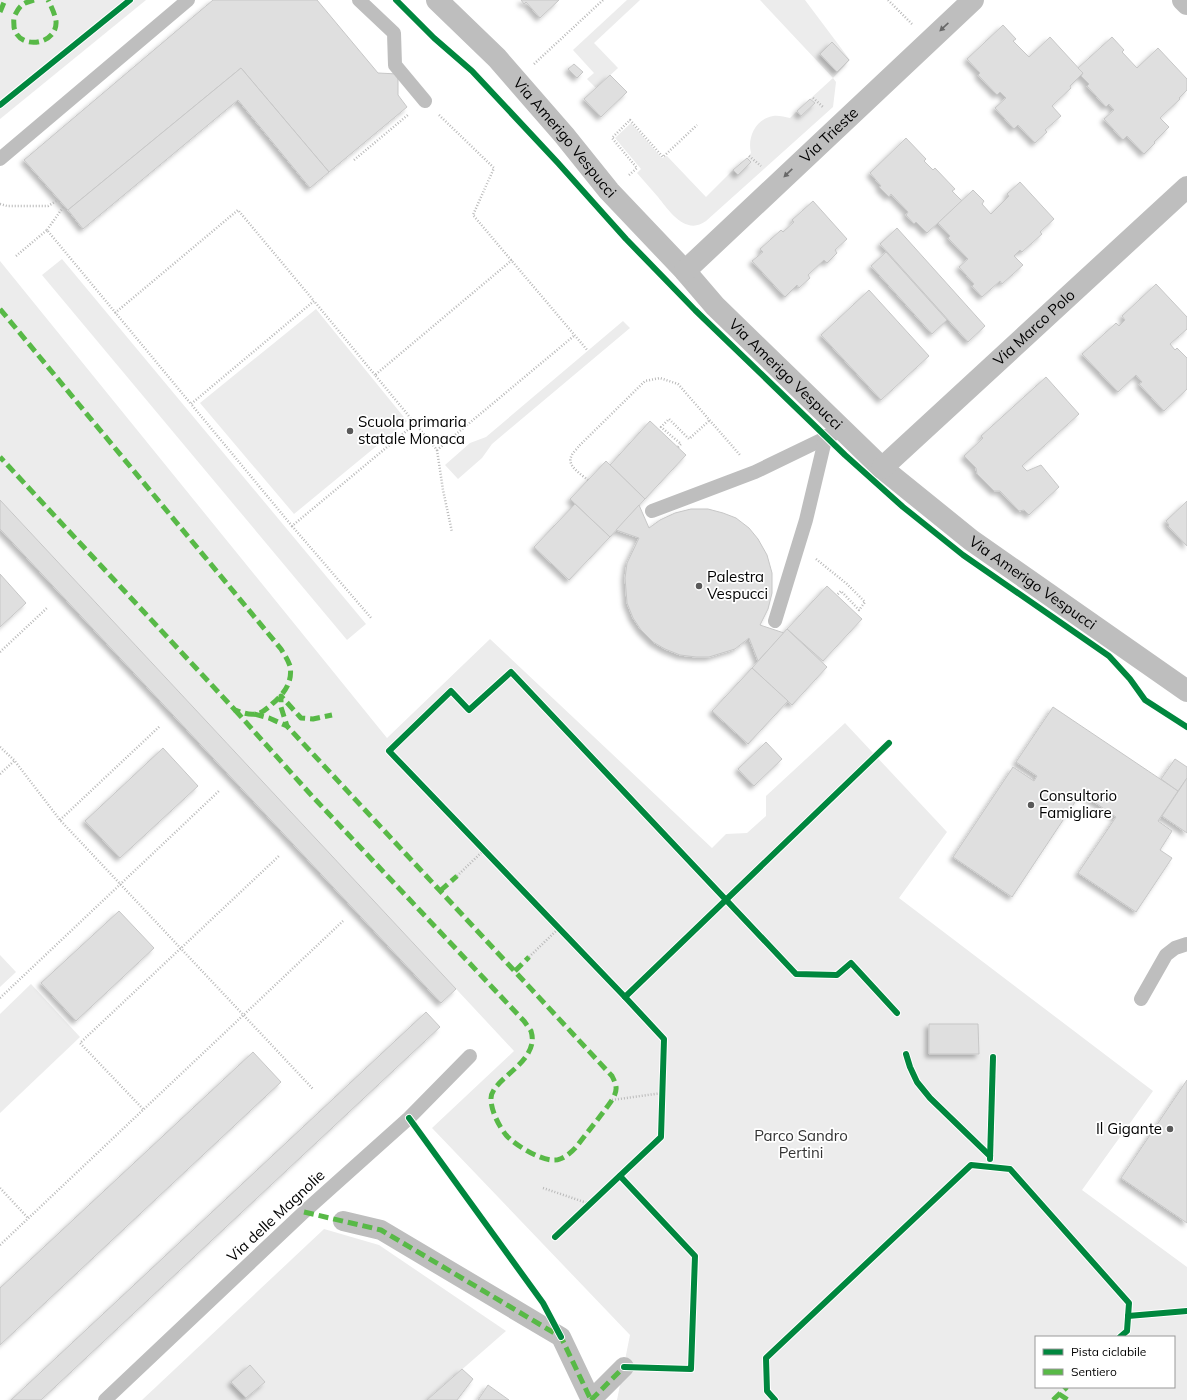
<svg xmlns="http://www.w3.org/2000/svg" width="1187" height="1400" font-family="Mulish,sans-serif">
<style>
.green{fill:#ececec;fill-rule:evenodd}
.building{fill:#dfdfdf;stroke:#c7c7c7;filter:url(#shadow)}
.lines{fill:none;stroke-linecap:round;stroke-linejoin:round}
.path{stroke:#b9b9b9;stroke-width:2.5;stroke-dasharray:1 2;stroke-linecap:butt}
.service{stroke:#bebebe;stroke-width:14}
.pedestrian{stroke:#bebebe;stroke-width:20}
.minor{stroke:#bebebe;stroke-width:22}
.quiet{stroke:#58b947;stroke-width:5;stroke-dasharray:10 5;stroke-linecap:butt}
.cycleway-casing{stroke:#fff;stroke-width:8}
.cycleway{stroke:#00873e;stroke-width:6}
.oneway{fill:#686868}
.poi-dot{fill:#595959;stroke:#fff;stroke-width:1.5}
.labels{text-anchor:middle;stroke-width:3.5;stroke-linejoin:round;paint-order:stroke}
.street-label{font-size:15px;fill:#000;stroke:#fff}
.poi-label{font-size:15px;fill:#000;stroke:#fff;text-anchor:start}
.park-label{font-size:15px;fill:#333;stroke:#fff}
</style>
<defs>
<filter id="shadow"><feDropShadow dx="-3.5" dy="3.5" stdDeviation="2" flood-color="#0004"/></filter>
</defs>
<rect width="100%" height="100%" fill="#fff"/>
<g class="green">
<path d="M0,0h146l-146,119z"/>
<path d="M627,0h13l-46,43 24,25 -22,20 -9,-9 7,-6 -21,-23z"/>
<path d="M760,0h45l45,60 -17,18 3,4 -3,25 -127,114c-20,15 -37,-10 -48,-24 -7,-8 -14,-16 -21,-24l4,-4 -26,-31 16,-15 31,35 5,-2 39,41 27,-27 5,5 13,-13 -4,-4 4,-5c-4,-16 5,-34 22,-37 6,-1 11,1 17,2l7,-7 4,5 14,-13 -5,-4 23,-21z"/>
<path d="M62,259l304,365 -19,16 -305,-365z"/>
<path d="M0,261l387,477 103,-99 222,209 14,-14 21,-1 19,-17v-20l79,-73 102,109 -48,66 254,193 -71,99 105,77v133h-570l13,-65 -198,-207 82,-77 -514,-551zM1036,1337h138v50h-138z"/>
<path d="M316,309l91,112 -113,93 -94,-111z"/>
<path d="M623,321l7,7 -138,116 -10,14 -24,21 -13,-14 25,-22 16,-6z"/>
<path d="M0,955l16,17 -16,15z"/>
<path d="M31,984l49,53 -80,76v-99z"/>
<path d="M324,1229l55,16 127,86 -79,69h-285z"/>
</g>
<g class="building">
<path d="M213,0h104l61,73 20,1v21l9,12 -78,65 -88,-104 -173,142 -44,-50z"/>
<path d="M521,0h38l-19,18 -14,-16 -2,2z"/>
<path d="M1003,25l13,14 -3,2 16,16 21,-20 33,36 -13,13 1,2 -19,18 9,10 -16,14 2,2 -12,11 -17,-18 -4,4 -19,-21 11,-10 -6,-6 -3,3 -19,-20 2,-2 -13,-14z"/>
<path d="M1112,37l12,13 -2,2 15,16 21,-20 29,31v11l-8,8 1,1 -20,19 9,9 -15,15 1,1 -11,11 -17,-18 -4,4 -19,-21 10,-9 -5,-6 -3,3 -19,-21 2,-2 -8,-8 2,-3 -5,-5z"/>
<path d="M832,42l17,18 -12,12 -17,-18z"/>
<path d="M574,64l9,8 -6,6 -9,-9z"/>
<path d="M241,68l88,104 -19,16 -72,-88 -155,129 -15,-19z"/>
<path d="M610,75l17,17 -26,25 -17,-18z"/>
<path d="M810,99l5,4 -14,13 -4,-5z"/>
<path d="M906,138l20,21 -2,2 9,9 2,-2 20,21 -3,2 10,10 -35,32 -11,-11 -2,2 -8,-9 2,-3 -17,-18 -2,3 -10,-10 2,-1 -11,-13z"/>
<path d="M747,158l4,4 -13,13 -5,-5z"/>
<path d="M1020,182l34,37 -14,13 2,2 -20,18 -2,-2 -6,6 9,9 -21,19 -2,-3 -18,16 -10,-11 2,-2 -15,-17 9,-8 -20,-21 2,-2 -12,-13 35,-33 11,11 -2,3 9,10 18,-18 -2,-2z"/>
<path d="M813,201l34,38 -12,11 2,3 -10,10 -3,-3 -16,15 2,3 -11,10 -2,-3 -12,12 -33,-36 11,-9 -3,-3 21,-19 2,2 11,-10 -2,-2z"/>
<path d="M897,228l88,98 -17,16 -88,-98z"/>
<path d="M886,252l61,68 -15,14 -61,-68z"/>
<path d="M1156,284l31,33v12l-17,15 5,6 2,-2 10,10v31l-23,22 -25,-27 3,-2 -6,-7 -18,17 -36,-38 34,-31 3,3 6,-6 -3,-4z"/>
<path d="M869,290l60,66 -48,44 -60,-65z"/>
<path d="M1046,377l33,37 -57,52 5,5 14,-6 18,22 -30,28 -5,-5 -5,1 -19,-20h-6l-17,-17 -1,-6 -12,-12 19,-18 -2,-2z"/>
<path d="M650,421l36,34 -41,44 -35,-34z"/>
<path d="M606,461l39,38 -35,38 -40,-38z"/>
<path d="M0,500l456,489 -15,14 -441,-474z"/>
<path d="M1187,501v45l-19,-20 1,-1 -3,-4z"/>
<path d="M575,504l35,33 -41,43 -35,-33z"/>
<path d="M639,505l10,23 11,-8 15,-7 16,-4h17l15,4 13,5 13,10 9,11 9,16 5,18v20l-4,16 -8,16 24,8 -26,28 -9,-23 -14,11 -26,8h-13l-16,-2 -15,-6 -12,-7 -12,-12 -8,-12 -6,-15 -2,-25 2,-15 12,-25 -23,-8z"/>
<path d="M0,574l26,29 -26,24z"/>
<path d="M827,586l35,33 -39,42 -36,-32z"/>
<path d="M787,629l40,38 -35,38 -40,-37z"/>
<path d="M752,668l36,33 -40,43 -36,-33z"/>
<path d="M1053,707l125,84 -20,30 14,10 -12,19 12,8 -36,54 -58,-39 38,-56 -35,-24 -69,104 -59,-40 60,-90 21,14 3,-5 -21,-14z"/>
<path d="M766,742l16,17 -28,27 -16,-17z"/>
<path d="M163,748l35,38 -78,72 -35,-37z"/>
<path d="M1175,759l12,8v11l-9,13 -17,-12z"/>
<path d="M1187,778v55l-25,-17z"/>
<path d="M119,911l35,37 -78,73 -35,-38z"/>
<path d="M426,1012l14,15 -399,373h-30z"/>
<path d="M929,1024h49l1,30h-50z"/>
<path d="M253,1052l28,30 -281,263v-57z"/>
<path d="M1187,1080v143l-66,-45z"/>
<path d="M250,1365l15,17 -19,16 -15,-16z"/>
<path d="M462,1369l11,10 -16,21h-30z"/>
<path d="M488,1385l21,15h-31z"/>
</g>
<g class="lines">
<g class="path">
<path d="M888,0l24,24"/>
<path d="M534,64l69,-64"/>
<path d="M813,98l10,9"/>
<path d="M439,115l55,53 -21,47 115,136"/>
<path d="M749,156l12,10"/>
<path d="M354,160l55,-46"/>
<path d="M629,175l8,-7 -25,-30 18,-18 33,37 34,-32"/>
<path d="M0,204l7,2h41l10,-6"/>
<path d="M47,230l17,-24"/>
<path d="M16,256l31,-26 144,174"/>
<path d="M512,260l-137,115 62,75 138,-115"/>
<path d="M115,313l123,-103 76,91"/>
<path d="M375,375l-61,-74 -123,103 101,122 124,-103"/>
<path d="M678,447l3,-3 -20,-17 8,-8 20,20 21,-19"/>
<path d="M437,450l6,40 9,42"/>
<path d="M588,480c-6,-5 -21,-14 -17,-23 1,-4 6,-8 8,-11l66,-65 15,-3 18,6 62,71"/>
<path d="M292,526l80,93"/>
<path d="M816,559l31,25 18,18 -6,8 -18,-19 -4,4"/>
<path d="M0,652l48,-45"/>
<path d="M0,747l14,13 46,60 253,269"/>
<path d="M0,774l14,-13"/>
<path d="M60,820l100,-94"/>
<path d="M457,876l27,-26"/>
<path d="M529,957l30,-29"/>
<path d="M0,998l220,-208"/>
<path d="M612,1100l50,-7"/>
<path d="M143,1109l-63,-66 200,-188"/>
<path d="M0,1188l28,30"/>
<path d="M543,1188l47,16"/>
<path d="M0,1245l343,-324"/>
</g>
<g class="service">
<path d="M359,0l35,33 1,32 30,36"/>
<path d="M0,159l188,-159"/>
<path d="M652,511l103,-39 87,-42"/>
<path d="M775,621l31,-101 20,-84"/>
<path d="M1141,999l25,-44 9,-7 12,-4"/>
<path d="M105,1400l199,-188 105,-94 61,-62"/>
</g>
<g class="pedestrian">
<path d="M343,1221l38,9 180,107 30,63"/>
<path d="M591,1400l33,-33"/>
</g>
<g class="minor">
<path id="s1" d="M437,0l60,58 67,77 45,56 76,80 30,35 167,162 89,72 216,151"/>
<path d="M1183,0l4,4"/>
<path id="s2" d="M685,271l288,-271"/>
<path id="s3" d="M882,468l305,-281"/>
</g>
<g class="quiet">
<path d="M34,0c-11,3 -14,5 -19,15 -2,4 -1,7 -1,12 4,24 44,18 42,-6 -1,-7 -5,-15 -8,-21"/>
<path d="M0,12l5,-12"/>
<path d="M0,309l281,340c3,5 7,11 9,17 3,16 -6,28 -18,38 -3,3 -8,7 -12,9 -9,3 -17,0 -25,-3l-235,-253"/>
<path d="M235,710l77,86 212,225c2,3 5,7 7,10 10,31 -41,48 -40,68 0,12 8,27 15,36 9,10 40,30 54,24 6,-2 13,-8 17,-13 12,-16 24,-30 35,-46 6,-10 5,-14 0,-24l-325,-350"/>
<path d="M254,714l15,4 18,8 -6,-19v-11l20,22 12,1 19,-4"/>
<path d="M440,891l17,-15"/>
<path d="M515,971l14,-14"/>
<path d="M304,1212l77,18 180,107 30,63"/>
<path d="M1059,1394l9,6"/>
<path d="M591,1400l33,-33h3"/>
<path d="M1053,1400l14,-13"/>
</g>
<defs>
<g id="cycleway">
<path d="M396,0l38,38 38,33 86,92 68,76 69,71 150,145 58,52 60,48 146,101 21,23 15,21 42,27"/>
<path d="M0,105l130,-105"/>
<path d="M625,997l-236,-246 62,-60 18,19 42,-38 285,302 41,1 14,-12 46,50"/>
<path d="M906,1054l4,13 7,15 13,16 60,58"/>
<path d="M409,1118l134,185 18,34"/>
<path d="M990,1159l3,-102"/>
<path d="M620,1176l75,80 -4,113 -67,-2"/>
<path d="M555,1237l106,-100 3,-98 -39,-42 264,-254"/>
<path d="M1128,1316l59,-5"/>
<path d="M775,1400l-8,-9 -1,-33 205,-193 39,4 119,134 -2,28 -7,6"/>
</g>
</defs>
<use href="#cycleway" class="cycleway-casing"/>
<use href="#cycleway" class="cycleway"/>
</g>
<defs><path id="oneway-solid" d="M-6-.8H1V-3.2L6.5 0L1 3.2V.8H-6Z"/></defs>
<g class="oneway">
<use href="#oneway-solid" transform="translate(944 27) rotate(137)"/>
<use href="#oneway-solid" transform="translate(788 173) rotate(136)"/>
</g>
<g class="poi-dot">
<circle cx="350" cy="431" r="4"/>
<circle cx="699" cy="586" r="4"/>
<circle cx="1031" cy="805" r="4"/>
<circle cx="1170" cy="1129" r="4"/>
</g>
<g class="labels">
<g class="street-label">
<text dy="5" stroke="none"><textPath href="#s2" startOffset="198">Via Trieste</textPath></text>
<text dy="5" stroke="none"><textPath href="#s1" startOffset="188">Via Amerigo Vespucci</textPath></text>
<text dy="5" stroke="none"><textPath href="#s3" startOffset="207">Via Marco Polo</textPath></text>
<text dy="5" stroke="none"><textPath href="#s1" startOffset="512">Via Amerigo Vespucci</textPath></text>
<text dy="5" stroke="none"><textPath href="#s1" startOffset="836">Via Amerigo Vespucci</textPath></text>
<text transform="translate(276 1216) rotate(-43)" y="5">Via delle Magnolie</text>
</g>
<g class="poi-label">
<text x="358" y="427">Scuola primaria<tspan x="358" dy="17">statale Monaca</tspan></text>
<text x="707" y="582">Palestra<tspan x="707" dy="17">Vespucci</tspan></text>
<text x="1039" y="801">Consultorio<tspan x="1039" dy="17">Famigliare</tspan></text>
<text x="1162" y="1134" text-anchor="end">Il Gigante</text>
</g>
<g class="park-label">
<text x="801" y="1141">Parco Sandro<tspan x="801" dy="17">Pertini</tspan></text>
</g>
</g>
<rect x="1035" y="1336" width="140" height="52" fill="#ffffff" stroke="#999999"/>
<rect x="1043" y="1349" width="20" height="6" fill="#00873e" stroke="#999999"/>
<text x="1071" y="1356" font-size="12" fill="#000000">Pista ciclabile</text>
<rect x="1043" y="1369" width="20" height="6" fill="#58b947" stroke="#999999"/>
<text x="1071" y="1376" font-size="12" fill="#000000">Sentiero</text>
</svg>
